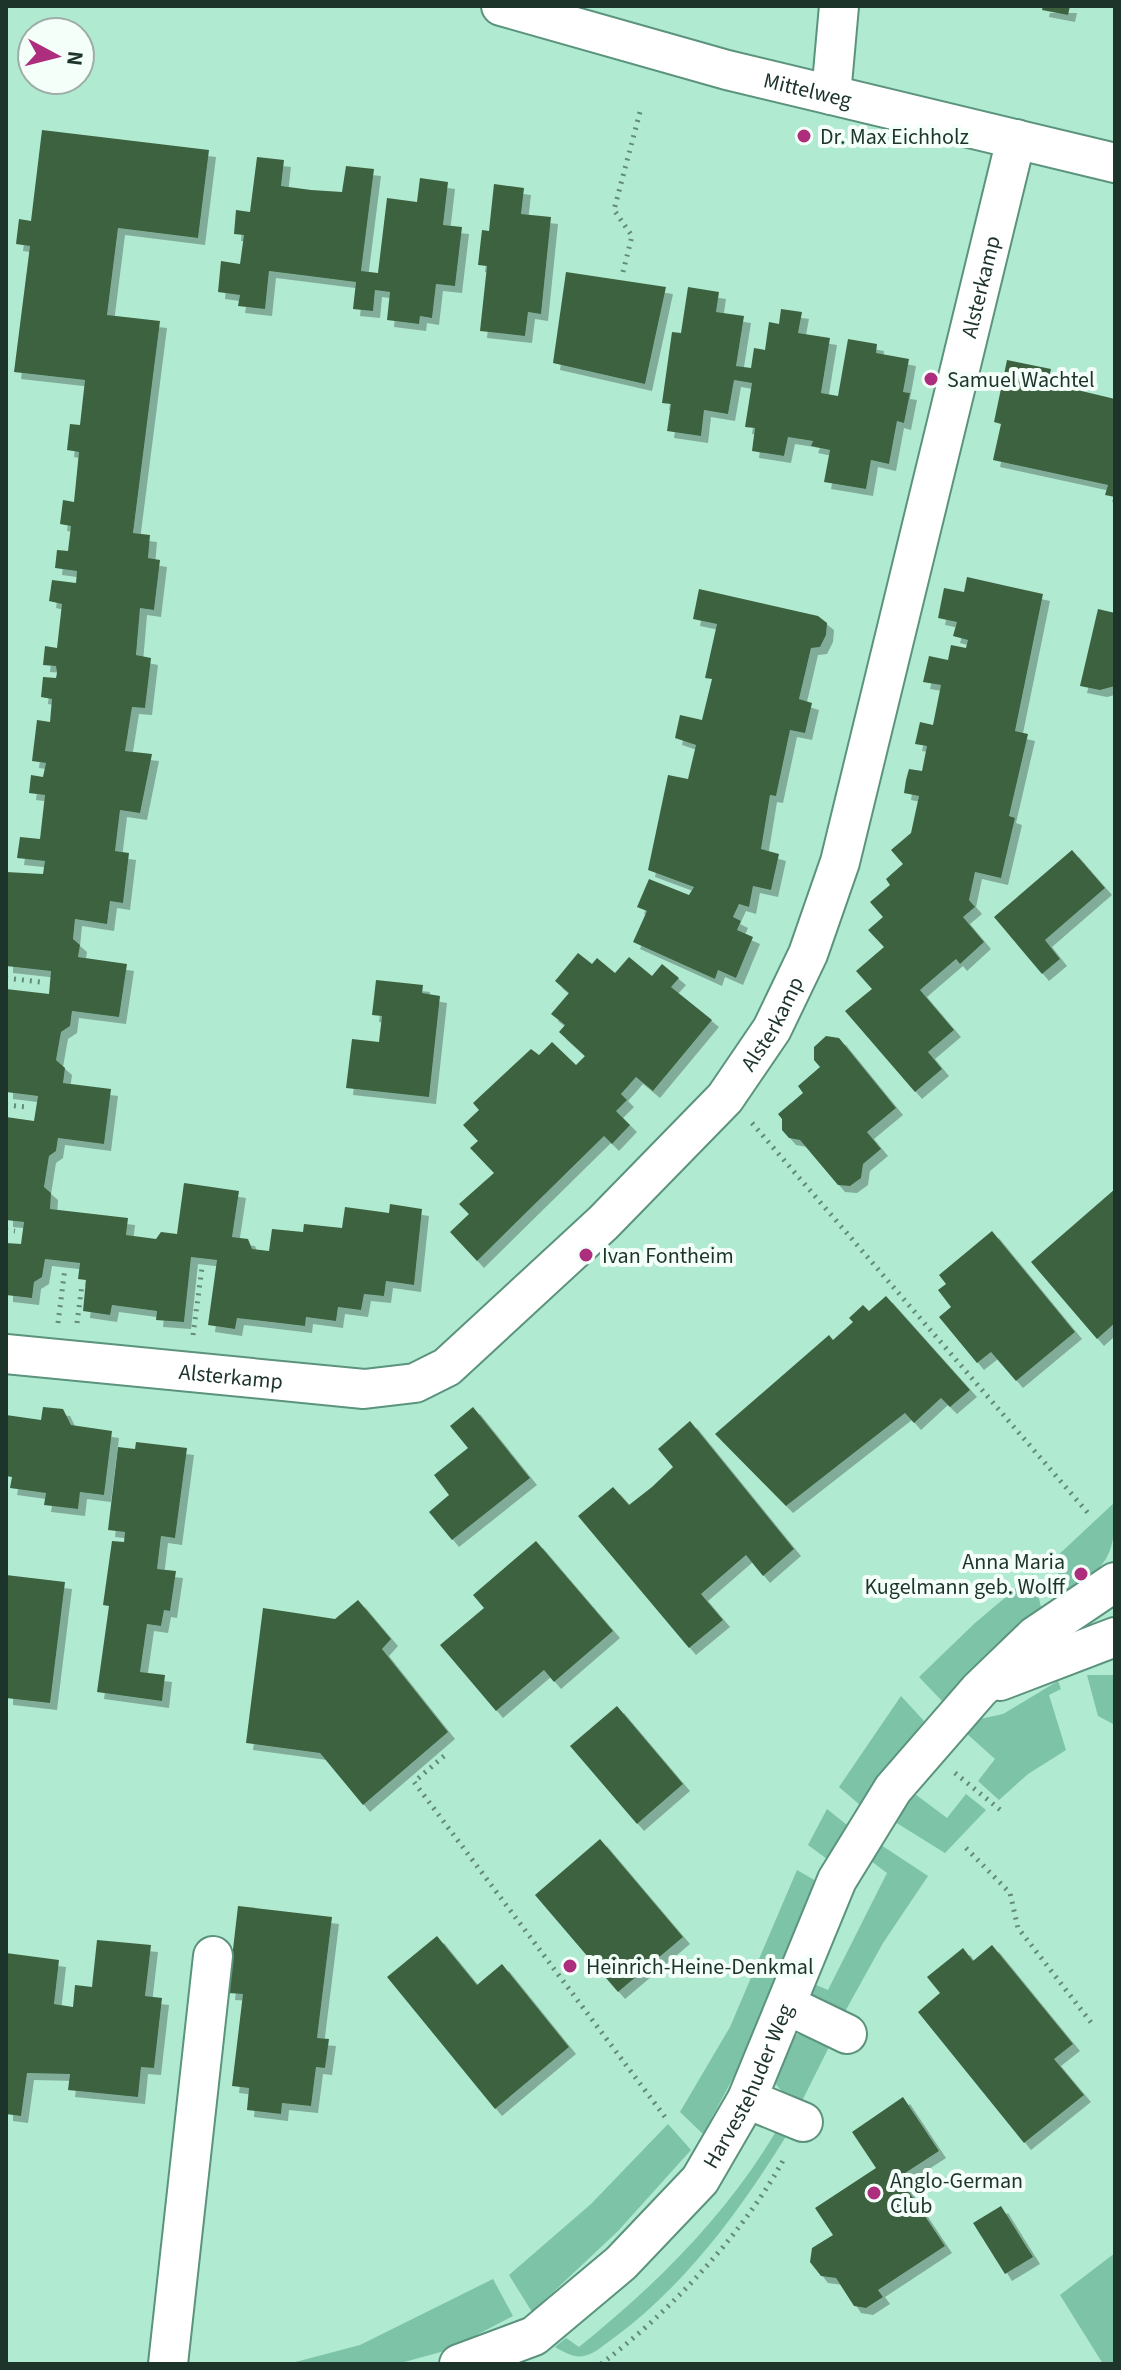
<svg xmlns="http://www.w3.org/2000/svg" width="1121" height="2370" font-family="'Source Sans 3',sans-serif">
<style>
.green{fill:#7cc3a7}
.building{fill:#3d6241;filter:url(#shadow)}
.lines{fill:none;stroke-linecap:round;stroke-linejoin:round}
.minor-casing{stroke:#5b937d;stroke-width:42}
.path{stroke:#638b7a;stroke-width:5;stroke-dasharray:2 6;stroke-linecap:butt}
.minor{stroke:#fff;stroke-width:38}
.poi-dot{fill:#ad2e7d;stroke:#f4fffa;stroke-width:3}
.labels{text-anchor:middle;stroke-width:8;stroke-linejoin:round;paint-order:stroke}
.street-label{font-size:22px;fill:#1d342b;stroke:#f4fffa}
.poi-label{font-size:22px;fill:#1d342b;stroke:#f4fffa;text-anchor:start}
</style>
<defs>
<filter id="shadow"><feDropShadow dx="7" dy="7" stdDeviation="0" flood-color="#0004"/></filter>
</defs>
<rect width="100%" height="100%" fill="#b0ead1"/>
<g class="green">
<path d="M1115,1502c0,57 -6,61 -51,94l-10,-37z"/>
<path d="M1033,1574l9,37 -36,26 -64,64 -23,-24 56,-54z"/>
<path d="M1087,1675h28v50l-17,-9z"/>
<path d="M1058,1681l3,8 -12,6 17,55 -38,24 -29,26 -21,-19 17,-22 -30,-27 15,-13 23,-5z"/>
<path d="M901,1696l23,25 -64,84 -21,-18z"/>
<path d="M915,1794l32,24 19,-24 20,16 -41,43 -50,-31z"/>
<path d="M827,1809l20,16 -20,34 -19,-14z"/>
<path d="M881,1845l47,31 -45,67 -41,74 -33,-22 5,-11 14,6 59,-117 -16,-12z"/>
<path d="M797,1870l19,11 -76,184 -37,69 -23,-22 50,-85z"/>
<path d="M800,2033l29,14 -29,58 -11,-4 -13,-17 16,-47z"/>
<path d="M668,2124l23,26 -73,81 -86,81 -23,-37 82,-71z"/>
<path d="M778,2128l12,2c-47,76 -102,153 -175,207 -9,6 -20,17 -31,19 -11,2 -20,-4 -29,-9l11,-9 13,9c78,-63 148,-132 199,-219z"/>
<path d="M1115,2253v111h-12l-43,-69z"/>
<path d="M493,2279l20,37 -65,34 -51,14h-109l72,-19z"/>
</g>
<g class="building">
<path d="M1043,6h27l-2,9 -26,-5z"/>
<path d="M42,130l167,20 -11,88 -80,-10 -11,87 53,6 -27,212 17,2 -2,23 12,2 -6,50 -14,-2 -4,47 15,3 -6,50 -13,-1 -7,44 27,3 -12,59 -20,-3 -5,41 14,2 -6,50 -13,-2 -3,23 -32,-5 -2,20 7,6 -2,12 49,7 -8,53 -47,-6 -2,15 -9,6 -5,28 9,8 -2,15 48,6 -7,55 -46,-6 -2,13 -7,5 -5,31 7,6 -1,16 78,9 -2,17 30,4 5,-7 16,2 7,-51 55,8 -7,46 16,2 4,10 17,2 3,-22 31,3 1,-8 38,4 3,-21 44,6 1,-9 32,5 -8,76 -28,-4 -2,15 -20,-2 -3,16 -23,-3 -2,14 -30,-4 -1,9 -68,-8 -2,11 -27,-4 9,-65 -26,-3 -7,65 -28,-2 1,-9 -45,-6 -2,10 -27,-4 3,-31 -8,-1 2,-16 -35,-4 -3,18 -8,5 -2,16 -26,-3v-52l15,1 3,-22 -18,-2v-103l28,4 4,-25 -32,-4v-103l43,5 2,-23 -45,-5v-94l37,2 2,-13 -28,-3 3,-21 20,2 5,-44 -16,-2 2,-18 12,2 3,-14 -14,-2 5,-41 13,2 2,-23 -11,-2 2,-20 13,1 1,-5 -1,-7 -13,-1 2,-19 12,2 5,-44 -13,-3 3,-21 24,3 1,-12 -22,-3 2,-18 11,1 3,-25 -11,-2 3,-24 11,2 5,-50 -12,-2 3,-26 10,1 5,-45 -71,-8 16,-126 -14,-2 3,-25 12,2z"/>
<path d="M257,157l27,3 -3,26 30,4 31,2 4,-26 28,3 -13,102 17,2 9,-75 30,4 3,-24 28,4 -5,43 19,2 -7,59 -19,-2 -4,34 -12,-2 -1,8 -32,-4 3,-28 -15,-2 -2,21 -20,-2 3,-27 -55,-7 -32,-4 -4,38 -27,-3 2,-11 -22,-3 3,-31 19,3 4,-29 -10,-1 2,-24 14,2z"/>
<path d="M494,184l30,4 -3,26 30,3 -10,97 -13,-2 -3,24 -45,-5 7,-65 -9,-1 4,-35 7,1z"/>
<path d="M566,272l100,15 -21,97 -92,-21z"/>
<path d="M688,287l31,5 -3,20 28,4 -8,50 15,2 3,-20 11,2 4,-28 10,2 2,-15 21,3 -4,21 32,5 -9,55 17,3 10,-57 29,5 -1,9 33,6 -6,33 7,1 -6,30 -7,-2 -8,43 -18,-4 -5,29 -42,-7 6,-32 -19,-4 2,-5 -25,-4 -4,19 -32,-5 3,-23 -10,-1 7,-44 -18,-3 -6,34 -24,-4 -3,26 -34,-5 4,-27 -9,-1 10,-71 9,1z"/>
<path d="M1007,360l44,9 -3,14 67,16v98l-10,-2 3,-10 -115,-25 8,-36 -7,-2z"/>
<path d="M967,577l76,17 -28,137 13,3 -19,82 6,2 -14,60 -26,-6 -6,28 6,7 -12,10 21,25 -24,22 -4,-5 -36,31 34,40 -26,22 14,17 -27,23 -70,-81 27,-22 -16,-18 28,-24 -16,-17 15,-13 -13,-15 20,-17 -4,-6 17,-15 -12,-14 20,-17 8,-37 -15,-3 2,-13 3,-11 13,2 5,-25 -12,-2 5,-22 13,3 8,-40 -18,-3 6,-26 19,4 3,-15 15,3 2,-8 -15,-4 4,-14 -19,-4 6,-30 20,4z"/>
<path d="M699,589l119,27 9,7 -1,12 -6,12 -9,1 -12,51 13,4 -7,30 -15,-3 -14,66 -6,-1 -9,54 18,5 -8,36 -18,-4 -4,21 -10,-3 -6,13 8,4 -4,9 16,7 -17,41 -18,-8 -3,9 -82,-37 14,-31 -10,-4 12,-28 40,16 5,-8 -46,-17 20,-95 20,4 8,-34 -21,-7 5,-23 22,5 10,-41 -7,-1 12,-54 -24,-5z"/>
<path d="M1098,609l17,4v73l-15,4 -20,-4z"/>
<path d="M1072,850l33,38 -60,52 15,19 -18,15 -48,-57z"/>
<path d="M578,953l14,11 5,-6 18,15 14,-16 23,19 10,-12 17,14 -8,9 41,33 -59,71 -17,-14 -15,17 6,6 -11,11 14,14 -18,19 -8,-8 -127,125 -27,-29 19,-18 -10,-10 35,-31 -24,-25 8,-7 -15,-16 16,-15 -6,-7 58,-54 8,6 13,-13 24,23 9,-9 -26,-24 6,-7 -14,-11 18,-21 -14,-12z"/>
<path d="M376,980l47,5 -1,8 18,3 -11,101 -83,-9 6,-49 27,3 3,-26 -10,-1z"/>
<path d="M826,1036l13,2 57,70 -29,24 14,17 -18,15 -2,14 -11,8 -12,-1 -38,-45 -11,-2 -7,-8v-11l-4,-5 25,-21 -5,-7 22,-19 -6,-7v-13z"/>
<path d="M1115,1189v134l-18,16 -66,-77z"/>
<path d="M992,1231l83,101 -59,49 -25,-29 -14,11 -38,-46 12,-10 -13,-17 8,-6 -7,-9z"/>
<path d="M886,1296l84,94 -20,17 -9,-9 -27,25 -9,-10 -119,93 -71,-72 114,-99 4,5 20,-18 -4,-4 14,-13 6,6z"/>
<path d="M43,1407l20,2 8,16 41,6 -8,64 -24,-3 -2,17 -34,-4 2,-12 -36,-5 2,-11 -6,-1v-61l35,5z"/>
<path d="M473,1407l57,71 -78,62 -23,-28 20,-17 -15,-20 34,-27 -18,-22z"/>
<path d="M690,1421l104,128 -31,27 -17,-21 -45,39 22,26 -34,28 -111,-132 35,-29 16,18 23,-18 21,-20 -15,-18z"/>
<path d="M136,1442l51,6 -12,90 -14,-2 -4,33 19,2 -6,40 -6,-1 -3,16 -14,-2 -7,48 25,3 -3,26 -65,-9 12,-86 -6,-1 9,-64 12,1 1,-10 -17,-2 10,-83 17,2z"/>
<path d="M536,1541l77,90 -59,51 -10,-12 -48,41 -56,-66 44,-37 -11,-13z"/>
<path d="M6,1575l59,7 -15,121 -44,-5z"/>
<path d="M358,1600l33,39 -9,10 66,83 -85,73 -43,-52 -74,-10 17,-135 72,11z"/>
<path d="M617,1706l66,78 -46,40 -67,-78z"/>
<path d="M600,1839l83,98 -65,55 -83,-97z"/>
<path d="M238,1906l94,11 -15,121 12,1 -4,29 -9,-1 -5,39 -29,-3 -1,11 -34,-4 2,-22 -17,-2 11,-92 -15,-1z"/>
<path d="M437,1936l40,49 25,-21 67,83 -74,62 -108,-132z"/>
<path d="M97,1940l54,5 -6,51 17,2 -8,70 -13,-1 -3,30 -70,-7 2,-16 -43,-1 -6,43 -15,-2v-161l53,7 -5,44 19,3 2,-22 17,2z"/>
<path d="M992,1945l81,99 -19,15 30,36 -60,48 -106,-131 22,-19 -13,-16 36,-29 10,13z"/>
<path d="M903,2097l36,54 -40,26 46,69 -67,44 5,7 -17,11 -12,-2 -18,-28 -15,-2 -11,-14 2,-14 21,-13 -18,-27 61,-40 -24,-36z"/>
<path d="M1001,2206l32,51 -28,17 -32,-51z"/>
</g>
<g class="lines">
<defs>
<g id="minor">
<path id="s1" d="M501,6l226,64 388,93"/>
<path d="M831,95l8,-89"/>
<path id="s2" d="M6,1354l358,35 51,-6 32,-16 156,-144 122,-125 47,-69 36,-75 32,-92 176,-723"/>
<path d="M1000,1681l115,-44"/>
<path d="M787,2005l60,29"/>
<path d="M747,2099l56,23"/>
<path d="M168,2364l45,-408"/>
<path id="s3" d="M459,2364l75,-28 87,-73 79,-83 47,-81 90,-219 56,-91 86,-99 56,-54 80,-54"/>
</g>
</defs>
<use href="#minor" class="minor-casing"/>
<g class="path">
<path d="M623,272l9,-36 -18,-26 27,-102"/>
<path d="M6,978l34,4"/>
<path d="M6,1105l20,2"/>
<path d="M752,1123l336,390"/>
<path d="M6,1230l9,1"/>
<path d="M58,1323l7,-55"/>
<path d="M77,1323l5,-38"/>
<path d="M193,1335l9,-67"/>
<path d="M444,1756l-30,26 251,335"/>
<path d="M955,1773l49,40"/>
<path d="M966,1848l44,45 8,35 75,97"/>
<path d="M601,2364c69,-52 143,-131 184,-207"/>
</g>
<use href="#minor" class="minor"/>
</g>
<g class="poi-dot">
<circle cx="804" cy="136" r="8"/>
<circle cx="931" cy="379" r="8"/>
<circle cx="586" cy="1255" r="8"/>
<circle cx="1081" cy="1574" r="8"/>
<circle cx="570" cy="1966" r="8"/>
<circle cx="874" cy="2193" r="8"/>
</g>
<g class="labels">
<g class="street-label">
<text dy="8" stroke="none"><textPath href="#s1" startOffset="318">Mittelweg</textPath></text>
<text dy="8" stroke="none"><textPath href="#s2" startOffset="1690">Alsterkamp</textPath></text>
<text dy="8" stroke="none"><textPath href="#s2" startOffset="922">Alsterkamp</textPath></text>
<text dy="8" stroke="none"><textPath href="#s2" startOffset="226">Alsterkamp</textPath></text>
<text dy="8" stroke="none"><textPath href="#s3" startOffset="414">Harvestehuder Weg</textPath></text>
</g>
<g class="poi-label">
<text x="820" y="144">Dr. Max Eichholz</text>
<text x="947" y="387">Samuel Wachtel</text>
<text x="602" y="1263">Ivan Fontheim</text>
<text x="1065" y="1569" text-anchor="end">Anna Maria<tspan x="1065" dy="25">Kugelmann geb. Wolff</tspan></text>
<text x="586" y="1974">Heinrich-Heine-Denkmal</text>
<text x="890" y="2188">Anglo-German<tspan x="890" dy="25">Club</tspan></text>
</g>
</g>
<rect width="1121" height="2370" fill="none" stroke="#1d342b" stroke-width="16"/>
<g transform="translate(56 56) rotate(97)"><circle r="38" fill="#f4fffa" stroke="#9eaea7" stroke-width="2"/>
<path d="M0-6L14 30L0 20L-14 30Z" fill="#ad2e7d"/>
<text y="-12" font-size="22" font-weight="bold" text-anchor="middle" fill="#1d342b">N</text>
</g>
</svg>
